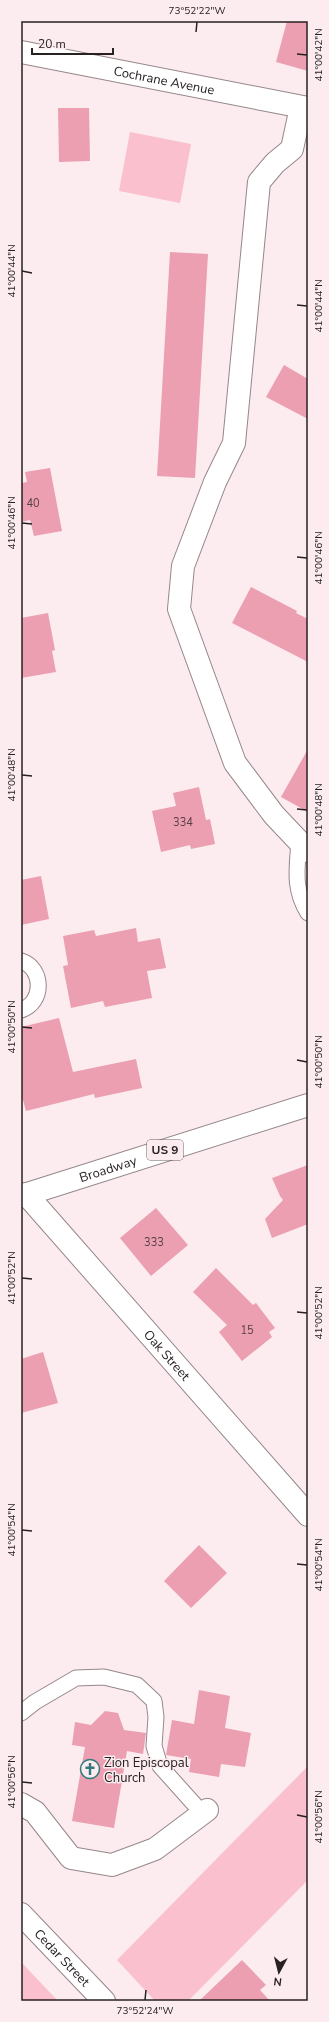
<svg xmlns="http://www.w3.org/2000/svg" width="329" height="2022" font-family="'Nunito Sans',sans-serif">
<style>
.green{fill:#fac0cd}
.building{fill:#eb9fb1}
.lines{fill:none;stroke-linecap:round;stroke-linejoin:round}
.lane-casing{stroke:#95878a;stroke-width:17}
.street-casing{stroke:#95878a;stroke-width:24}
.primary-casing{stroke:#95878a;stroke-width:24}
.lane{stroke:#fff;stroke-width:15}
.street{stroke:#fff;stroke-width:22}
.primary{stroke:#fff;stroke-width:22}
.ticks{fill:none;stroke:#272122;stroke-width:1.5}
.labels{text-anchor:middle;stroke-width:3;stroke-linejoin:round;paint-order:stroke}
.number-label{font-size:11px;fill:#584046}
.shield{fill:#fcecef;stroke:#675e60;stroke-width:1}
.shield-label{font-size:12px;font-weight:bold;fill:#272122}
.street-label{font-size:13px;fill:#272122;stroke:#fcecef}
.poi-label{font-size:13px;fill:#272122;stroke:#fcecef;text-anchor:start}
.neatline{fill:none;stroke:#272122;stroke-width:1.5}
.ticks-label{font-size:10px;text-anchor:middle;fill:#272122}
</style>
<rect width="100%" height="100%" fill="#fcecef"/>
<g class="green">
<path d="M130,132l61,12 -11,59 -61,-12z"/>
<path d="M308,1766v114l-120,121h-33l-38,-41z"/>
<path d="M21,1962l37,39h-37z"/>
</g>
<g class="building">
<path d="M287,21h21v50l-32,-9z"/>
<path d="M58,108h31l1,53 -31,1z"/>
<path d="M170,252l38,2 -13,224 -38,-2z"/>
<path d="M284,365l24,14v40l-42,-22z"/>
<path d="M50,468l12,63 -28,5 -4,-16 -9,2v-39l6,-1 -2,-10z"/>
<path d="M251,587l46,24 -1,2 12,6v43l-76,-39z"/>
<path d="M48,613l7,37 -3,1 4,21 -35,6v-60z"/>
<path d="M308,749v63l-27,-15z"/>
<path d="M199,787l7,33 4,-1 5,25 -24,5 -1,-4 -29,7 -9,-41 24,-5 -3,-13z"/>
<path d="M41,876l8,43 -28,6v-45z"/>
<path d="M136,928l2,14 22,-4 6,30 -19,3 5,27 -47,9 -2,-6 -32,7 -8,-42 5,-1 -5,-29 31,-6 2,6z"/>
<path d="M59,1018l14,54 63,-13 6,29 -47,10 -1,-4 -68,17 -5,-18v-66z"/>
<path d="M308,1165v59l-36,14 -7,-19 18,-19 -3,-4 -8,-18z"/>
<path d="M156,1208l32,37 -37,31 -31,-38z"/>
<path d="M216,1268l37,37 3,-2 19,25 -6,4 3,5 -30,24 -23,-29 8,-7 -34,-33z"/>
<path d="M43,1352l15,51 -37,10v-54z"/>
<path d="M199,1545l28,28 -36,35 -27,-27z"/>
<path d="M199,1690l31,6 -5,32 26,5 -6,34 -24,-3 -2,13 -30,-5 2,-13 -25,-4 6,-35 22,4z"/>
<path d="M105,1711l13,2 6,17 22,3 -3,21 -16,-3 -13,77 -42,-7 13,-74 -13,-2 3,-23 16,3z"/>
<path d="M242,1960l24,25 -6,5 10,11h-71z"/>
</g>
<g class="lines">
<defs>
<g id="lane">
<path d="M299,841c-2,28 -6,48 9,72"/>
<path d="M21,961c23,7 23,42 0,49"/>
<path d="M21,1713l14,-11 41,-24 28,-1 33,8 17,16 2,16 -2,29 6,20 43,48"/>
</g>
<g id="street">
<path id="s1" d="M21,52l287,56"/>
<path d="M301,107l-9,42 -17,14 -16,19 -25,261 -19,39 -32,84 -4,43 56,154 39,52 34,36"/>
<path id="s2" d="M26,1194l282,321"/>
<path d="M21,1804l14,8 36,46 41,7 43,-16 52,-39"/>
<path id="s3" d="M21,1914l83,87"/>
</g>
<g id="primary">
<path id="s4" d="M21,1196l287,-91"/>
</g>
</defs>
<use href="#lane" class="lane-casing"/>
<use href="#street" class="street-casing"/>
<use href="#primary" class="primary-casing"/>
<use href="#lane" class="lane"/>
<use href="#street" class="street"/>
<use href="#primary" class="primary"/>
</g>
<path class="ticks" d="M196,32l1,-10M297,54l10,1M22,271l10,2M297,305l10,1M22,523l10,1M297,557l10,1M22,775l10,1M297,809l10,1M22,1027l10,1M297,1060l10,2M22,1278l10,1M297,1312l10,1M22,1530l10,1M297,1564l10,1M22,1782l10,1M297,1815l10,2M145,2000l1,-10"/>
<defs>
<symbol id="church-ring" viewBox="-11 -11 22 22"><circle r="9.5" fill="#fcecef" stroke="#30797c" stroke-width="1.5"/><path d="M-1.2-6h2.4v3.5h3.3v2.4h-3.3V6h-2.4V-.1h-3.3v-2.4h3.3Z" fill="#30797c"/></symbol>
</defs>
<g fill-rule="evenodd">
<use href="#church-ring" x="79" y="1758" width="22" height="22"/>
</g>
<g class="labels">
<g class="number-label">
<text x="33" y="507">40</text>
<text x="183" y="826">334</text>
<text x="154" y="1246">333</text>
<text x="247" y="1334">15</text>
</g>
<rect class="shield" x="147" y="1140" width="36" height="20" rx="3"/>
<g class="shield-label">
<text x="165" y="1154">US 9</text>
</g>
<g class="street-label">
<text dy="5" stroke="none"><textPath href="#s1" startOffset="146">Cochrane Avenue</textPath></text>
<text dy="5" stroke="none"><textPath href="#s4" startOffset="91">Broadway</textPath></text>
<text dy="5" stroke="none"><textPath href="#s2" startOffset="214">Oak Street</textPath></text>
<text dy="5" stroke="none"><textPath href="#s3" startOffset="60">Cedar Street</textPath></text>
</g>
<g class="poi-label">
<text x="104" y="1767">Zion Episcopal<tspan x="104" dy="15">Church</tspan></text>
</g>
</g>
<rect width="329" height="2022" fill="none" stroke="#fcecef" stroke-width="44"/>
<g transform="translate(279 1972) rotate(187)" stroke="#fcecef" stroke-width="3" paint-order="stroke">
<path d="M0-3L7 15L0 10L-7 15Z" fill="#272122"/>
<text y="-6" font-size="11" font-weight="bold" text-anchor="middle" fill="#272122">N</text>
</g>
<path d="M32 48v6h81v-6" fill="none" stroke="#272122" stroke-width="2"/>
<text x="38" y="48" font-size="12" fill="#272122" stroke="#fcecef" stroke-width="3" paint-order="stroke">20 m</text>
<rect x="22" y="22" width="285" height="1978" class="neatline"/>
<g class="ticks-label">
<text x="197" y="14">73°52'22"W</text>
<text transform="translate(318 55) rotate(-90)" y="4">41°00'42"N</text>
<text transform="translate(11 271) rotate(-90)" y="4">41°00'44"N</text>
<text transform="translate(318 306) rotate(-90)" y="4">41°00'44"N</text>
<text transform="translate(11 523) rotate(-90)" y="4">41°00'46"N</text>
<text transform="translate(318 558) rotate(-90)" y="4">41°00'46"N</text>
<text transform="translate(11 775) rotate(-90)" y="4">41°00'48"N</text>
<text transform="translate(318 810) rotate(-90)" y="4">41°00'48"N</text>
<text transform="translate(11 1027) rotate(-90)" y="4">41°00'50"N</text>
<text transform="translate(318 1062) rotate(-90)" y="4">41°00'50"N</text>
<text transform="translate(11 1278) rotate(-90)" y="4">41°00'52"N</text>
<text transform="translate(318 1313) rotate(-90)" y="4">41°00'52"N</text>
<text transform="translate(11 1530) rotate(-90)" y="4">41°00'54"N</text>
<text transform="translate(318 1565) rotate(-90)" y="4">41°00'54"N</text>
<text transform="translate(11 1782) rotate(-90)" y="4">41°00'56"N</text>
<text transform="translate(318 1817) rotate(-90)" y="4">41°00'56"N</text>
<text x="145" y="2014">73°52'24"W</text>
</g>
</svg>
